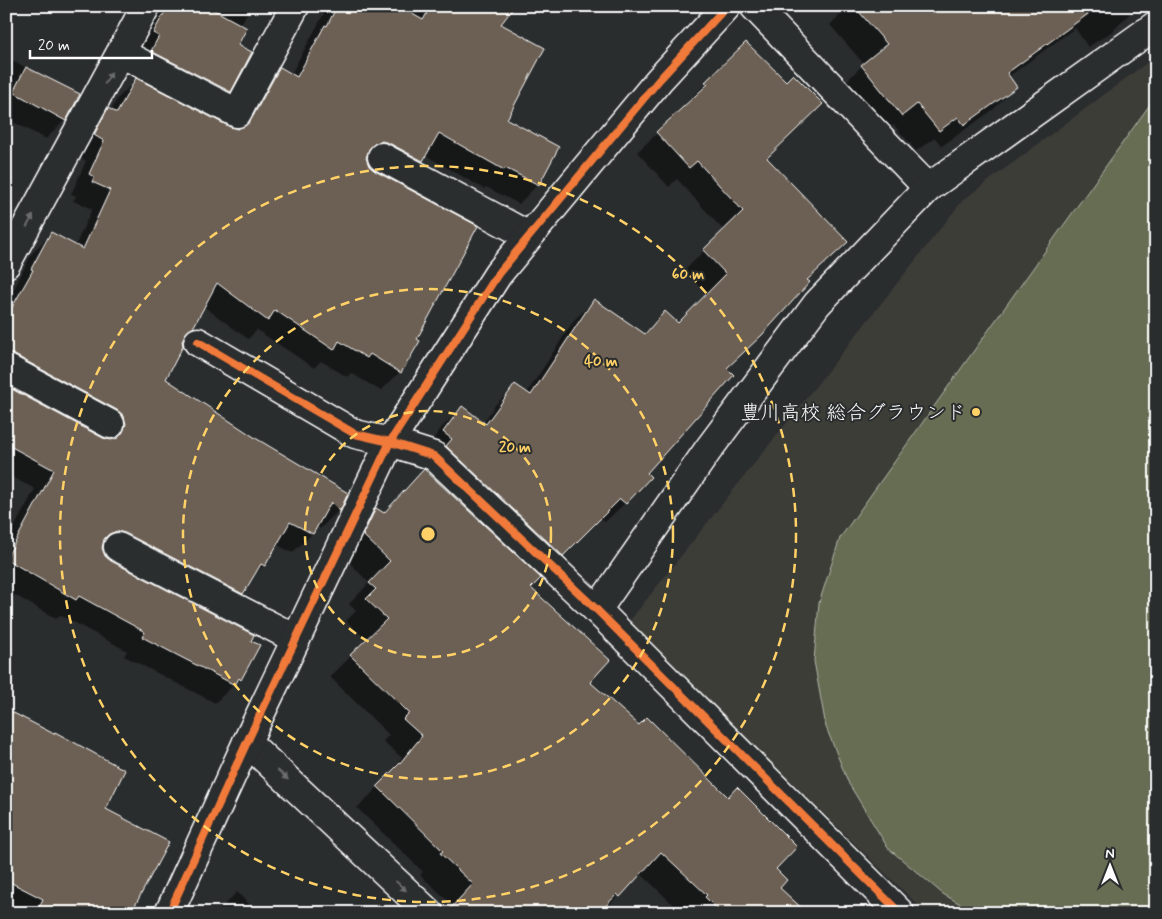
<svg xmlns="http://www.w3.org/2000/svg" width="1162" height="919" font-family="Mynerve,'Klee One',sans-serif">
<style>
.built{fill:#3e3c39}
.green{fill:#666d53;stroke:#b2b6a9}
.shadow{fill:#0007}
.building{fill:#6c5f53;stroke:#fff}
.lines{fill:none;stroke-linecap:round;stroke-linejoin:round}
.minor-casing{stroke:#fff;stroke-width:31}
.minor{stroke:#2a2d2e;stroke-width:28}
.cycleway-casing{stroke:#2a2d2e;stroke-width:11}
.cycleway{stroke:#f17a3a;stroke-width:8}
.oneway{fill:#6a6c6d}
.ring{fill:none;stroke:#ffd166;stroke-width:2.5;stroke-dasharray:9 6}
.poi-dot{fill:#ffd166;stroke:#2a2d2e;stroke-width:2}
.labels{text-anchor:middle;stroke-width:4;stroke-linejoin:round;paint-order:stroke}
.poi-label{font-size:20px;fill:#fff;stroke:#2a2d2e;text-anchor:end}
.centre{fill:#ffd166;stroke:#2a2d2e;stroke-width:2.5}
.ring-label{font-size:15px;text-anchor:middle;font-weight:bold;fill:#ffd166;stroke:#2a2d2e;stroke-width:4;stroke-linejoin:round;paint-order:stroke}
</style>
<rect width="100%" height="100%" fill="#2a2d2e"/>
<filter id="ink" filterUnits="userSpaceOnUse"><feTurbulence type="fractalNoise" baseFrequency=".02" numOctaves="2"/><feDisplacementMap in="SourceGraphic" scale="10" xChannelSelector="R" yChannelSelector="G"/><feConvolveMatrix kernelMatrix="1 2 1 2 8 2 1 2 1" color-interpolation-filters="sRGB"/></filter>
<g filter="url(#ink)">
<path class="built" d="M1156,56v857h-230l-298,-290 335,-423z"/>
<path class="green" d="M1156,96v817h-180l-33,-19 -55,-46 -39,-64 -23,-57 -12,-66 5,-58 21,-65z"/>
<g class="shadow">
<path d="M162,6h89l-11,20 -3,19 14,8 -21,38 -20,20 -75,-58 22,-42z"/>
<path d="M328,6h186l-15,19 6,95 33,64 -19,20 -33,-17 -2,2 -59,-34 -3,6 -19,19 -37,-19 49,179 -15,32 -19,19 -30,-18 -4,4 -26,-16 -7,7 -57,-38 -9,9 -45,-33 -11,21 -10,10 -18,42 93,61 90,54 -8,16 -19,19 -4,-3 -4,8 -20,19 -16,-9 -12,21 -12,12 -10,16 -19,20 -121,-62 2,6 6,5 140,80 -10,37 -25,24 -91,-47 3,-5 -67,-36 -4,4 -41,-24 -9,11v-64l29,-53 -29,-15v-87l100,53 -1,-4 -99,-56v-75l26,-52 19,-19 24,12 17,-37 -19,-8 3,-5 -5,-2 15,-33 -11,-6 14,-26 20,-19 2,1 6,-12 19,-19 93,48 9,2 23,-42 19,-19 11,5z"/>
<path d="M849,6h283l2,3 -21,22 -25,16 -13,-19 -67,49 7,10 -21,22 -52,37 -7,-8 -19,13 -22,-26 -14,11 -40,-49 24,-23 -34,-39z"/>
<path d="M746,43l20,115 81,84 -40,39 -81,88 -81,104 -20,30 -20,19 -5,-5 -58,58 -118,-123 18,-25 20,-19 21,15 12,-18 20,-20 12,8 47,-73 20,-19 50,33 21,-21 12,11 30,-30 -23,-23 40,-40 -47,-52 -8,8 -32,-35 52,-48 -2,-2z"/>
<path d="M6,57l73,38 -14,25 -19,19 -37,-19 -3,2z"/>
<path d="M424,471l106,117 58,94 186,187 4,19 27,25h-123l-42,-40 -38,40h-156l7,-8 -33,-30 3,-3 -66,-64 22,-22 23,-28 -19,-17 6,-6 -59,-58 37,-37 -21,-19 10,-10 -7,-7 20,-21 -26,-27 12,-25 21,-21 7,4z"/>
<path d="M6,710l124,203h-124z"/>
<path d="M237,892l21,21h-41z"/>
</g>
<g class="building">
<path d="M168,6h39l40,22 -9,17 14,7 -21,40 -80,-41 8,-15 -6,-3z"/>
<path d="M337,6h61l25,14 8,-14h84l-14,18 44,24 -38,71 52,28 -20,38 -34,-17 -1,2 -65,-37 -16,28 -34,-18 -7,-2 -8,3 -5,5 -3,9 3,8 6,5 103,55 -61,113 3,2 -19,32 -31,-19 -3,4 -28,-17 -5,9 -59,-40 -7,11 -51,-38 -24,45 -8,6 -3,7 1,5 -17,33 91,60 91,54 -8,18 -9,-9 -18,32 -23,-12 -25,44 -4,-2 -18,30 -118,-61 -8,-2 -8,3 -5,5 -2,9 3,8 6,5 143,74 -3,6 9,4 -19,35 -2,-2 -4,7 -93,-48 3,-5 -66,-36 -3,4 -70,-41 48,-89 -48,-26v-58l97,52 8,2 7,-2 5,-6 3,-8 -2,-8 -7,-6 -104,-56 -7,-2v-34l27,-48 -2,-1 20,-37 32,17 27,-59 -18,-8 2,-5 -5,-3 15,-33 -10,-6 14,-27 9,5 19,-35 94,49 7,2 8,-3 6,-6 29,-53 17,10 28,-52 2,1z"/>
<path d="M854,6h245l-92,67 10,14 -53,38 -6,-8 -19,14 -22,-27 -15,12 -41,-51 26,-21z"/>
<path d="M746,42l40,39 7,-7 30,30 -56,54 81,84 -41,38 3,2 -48,53 -35,33 7,7 -87,98 4,4 -25,27 -6,-5 -57,57 -117,-110 6,-7 -9,-7 19,-26 24,18 29,-40 16,11 63,-96 51,35 20,-23 13,12 48,-49 -23,-24 40,-39 -46,-50 -8,7 -33,-36 52,-48 -3,-2z"/>
<path d="M26,67l54,27 -14,27 -53,-29z"/>
<path d="M424,469l117,109 -10,10 79,72 -20,22 49,43 8,-8 81,80 9,-10 60,60 -21,22 11,11 -7,8 27,25h-86l-16,-16 2,-2 -46,-43 -41,45 -3,-3 -18,19h-153l27,-29 -33,-31 3,-2 -66,-65 23,-23 22,-27 -19,-17 6,-6 -59,-58 37,-36 -21,-20 10,-10 -7,-6 21,-22 -27,-26 13,-27 8,5z"/>
<path d="M6,709l48,25 1,-2 70,38 -19,39 63,33 -38,71h-95l7,-14 -37,-19z"/>
</g>
<g class="lines">
<defs>
<g id="minor">
<path d="M754,6l174,182"/>
<path d="M121,53l116,60 58,-107"/>
<path d="M382,157l147,79"/>
<path d="M6,264l140,-258"/>
<path d="M198,342l157,92 35,8 44,14 163,154 303,303"/>
<path d="M6,368l104,56"/>
<path d="M118,547l178,92"/>
<path d="M597,610l111,-160 109,-146 111,-116 228,-163"/>
<path d="M247,742l182,171"/>
<path d="M169,913l78,-171 143,-300 108,-168 161,-194 68,-74"/>
</g>
</defs>
<use href="#minor" class="minor-casing"/>
<use href="#minor" class="minor"/>
<defs>
<g id="cycleway">
<path d="M198,342l157,92 35,8 44,14 163,154 303,303"/>
<path d="M169,913l78,-171 143,-300 108,-168 161,-194 68,-74"/>
</g>
</defs>
<use href="#cycleway" class="cycleway-casing"/>
<use href="#cycleway" class="cycleway"/>
</g>
<defs><path id="oneway-solid" d="M-6-.8H1V-3.2L6.5 0L1 3.2V.8H-6Z" transform="scale(1.25)"/></defs>
<g class="oneway">
<use href="#oneway-solid" transform="translate(108 78) rotate(-61)"/>
<use href="#oneway-solid" transform="translate(30 221) rotate(-61)"/>
<use href="#oneway-solid" transform="translate(283 775) rotate(43)"/>
<use href="#oneway-solid" transform="translate(401 886) rotate(43)"/>
</g>
</g>
<g class="ring">
<circle cx="428" cy="534" r="123"/>
<circle cx="428" cy="534" r="245"/>
<circle cx="428" cy="534" r="368"/>
</g>
<circle class="poi-dot" cx="976" cy="412" r="5"/>
<g class="labels">
<g class="poi-label">
<text x="966" y="419">豊川高校 総合グラウンド</text>
</g>
</g>
<circle cx="428" cy="534" r="8" class="centre"/>
<g class="ring-label">
<text x="688" y="279">60 m</text>
<text x="601" y="366">40 m</text>
<text x="515" y="452">20 m</text>
</g>
<rect width="1162" height="919" fill="none" stroke="#2a2d2e" stroke-width="25"/>
<rect x="12" y="12" width="1137" height="894" fill="none" stroke="#fff" stroke-width="2" filter="url(#ink)"/>
<g transform="translate(1110 866)" stroke="#2a2d2e" stroke-width="4" paint-order="stroke">
<path d="M0-4L9 19L0 12L-9 19Z" fill="#ffffff"/>
<text y="-8" font-size="14" font-weight="bold" text-anchor="middle" fill="#ffffff">N</text>
</g>
<path d="M30 50v8h122v-8" fill="none" stroke="#ffffff" stroke-width="2.5"/>
<text x="38" y="50" font-size="15" fill="#ffffff" stroke="#2a2d2e" stroke-width="4" paint-order="stroke">20 m</text>
</svg>
